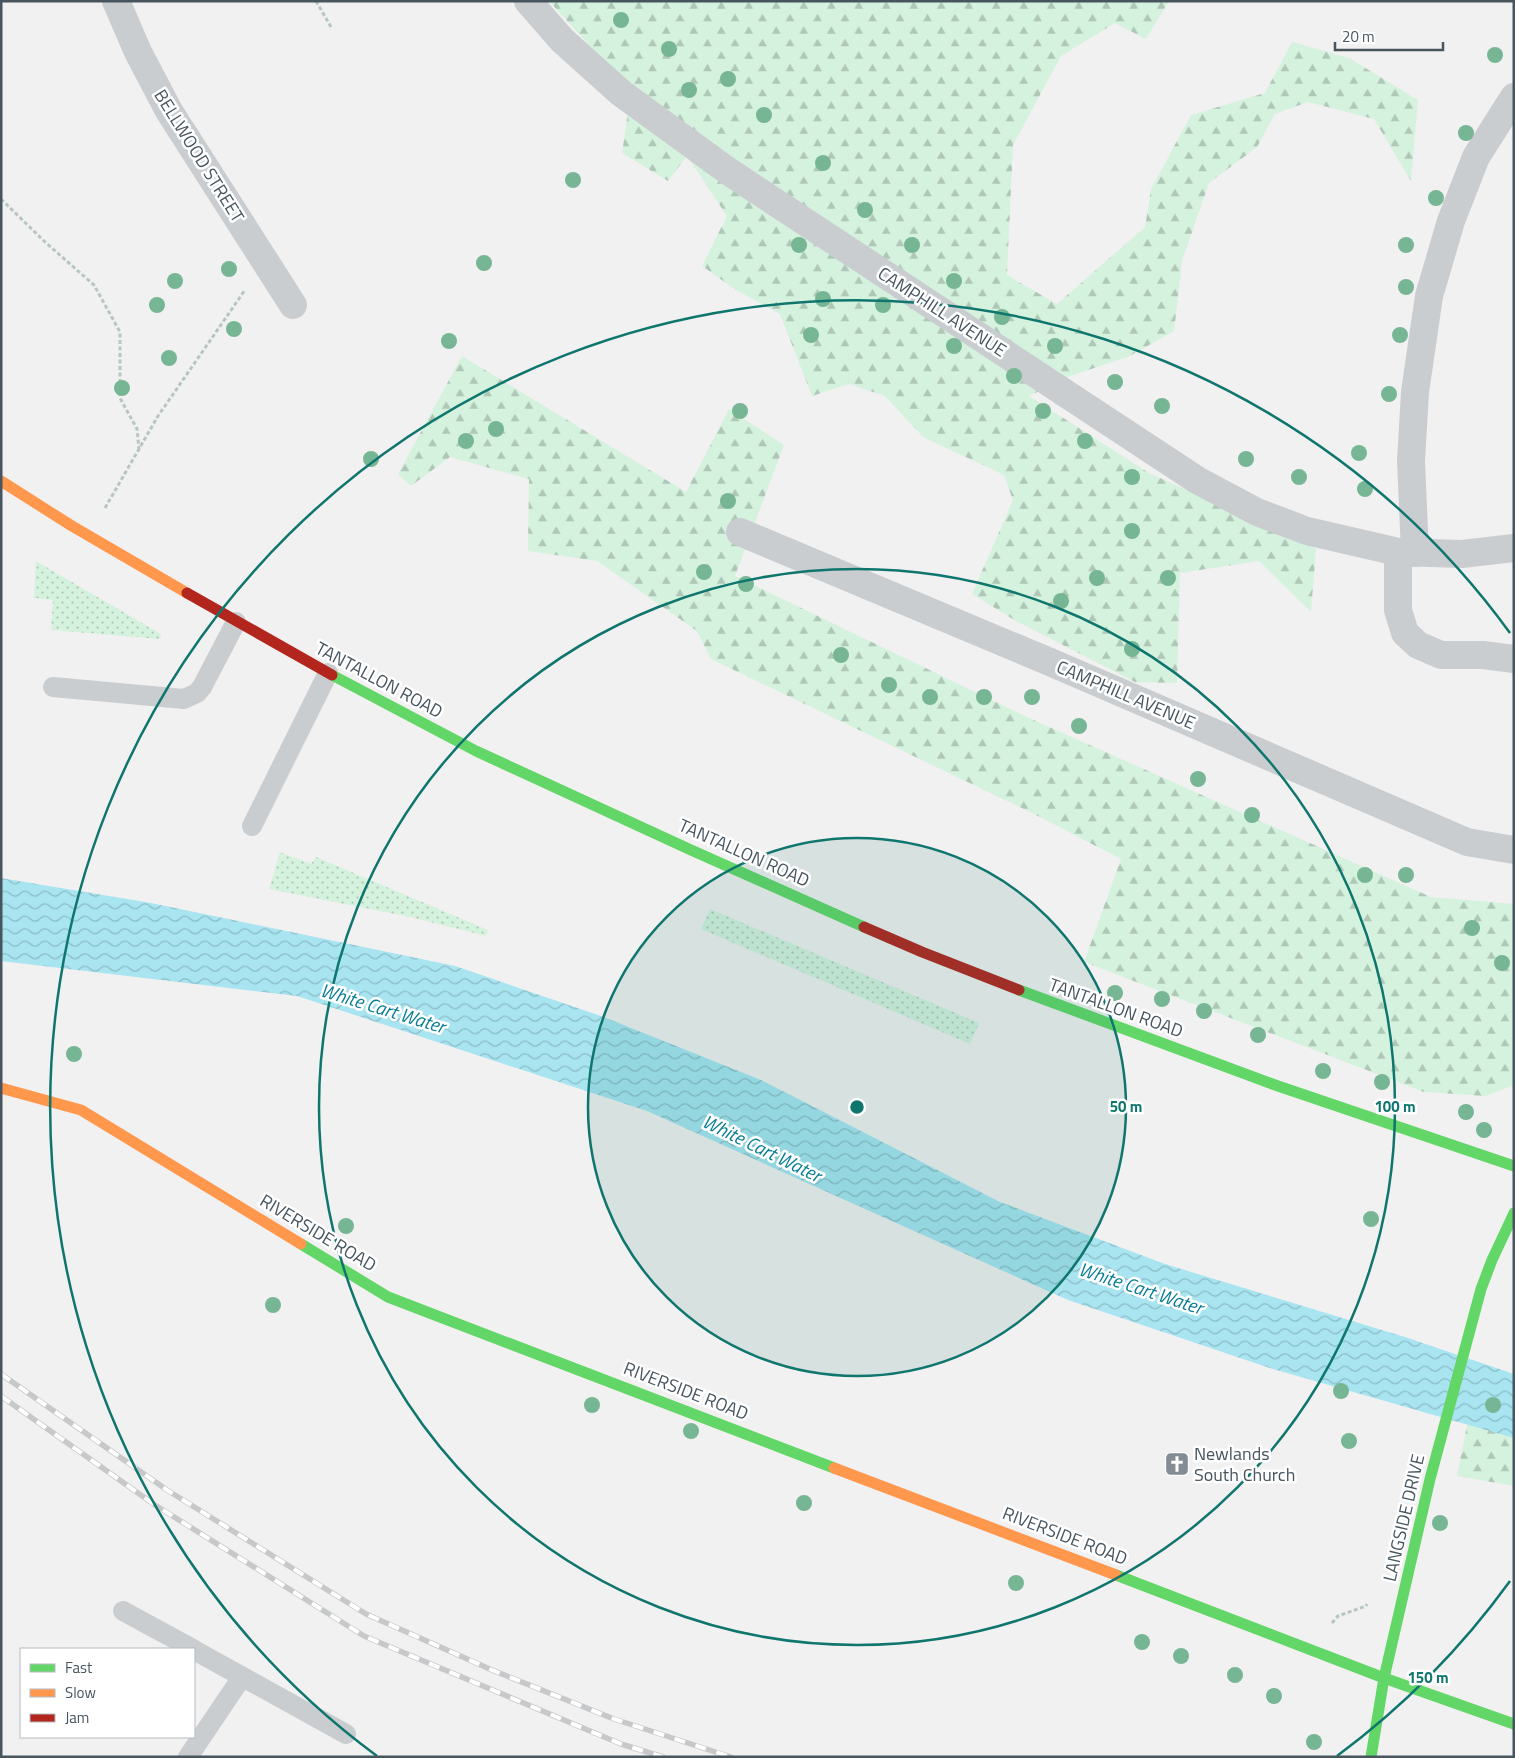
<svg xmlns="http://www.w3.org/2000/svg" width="1515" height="1758" font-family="'Titillium Web',sans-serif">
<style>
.grass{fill:url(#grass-dots)}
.forest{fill:url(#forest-firs)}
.water{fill:url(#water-waves)}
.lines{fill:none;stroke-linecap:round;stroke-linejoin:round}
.path{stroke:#b8c6c1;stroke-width:3;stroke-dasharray:4 2.5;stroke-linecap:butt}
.lane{stroke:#cacdd0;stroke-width:20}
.street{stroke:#cacdd0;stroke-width:28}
.fast{stroke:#63d668;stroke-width:11}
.slow{stroke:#ff974d;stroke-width:11}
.jam{stroke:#b3261e;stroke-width:11}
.rail-casing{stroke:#c6c8ca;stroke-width:5.5}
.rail{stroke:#fff;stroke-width:4;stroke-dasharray:11;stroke-linecap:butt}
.tree{fill:#77b694}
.ring{fill:none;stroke:#0f766e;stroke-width:2.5}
.labels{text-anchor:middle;stroke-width:5;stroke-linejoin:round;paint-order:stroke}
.street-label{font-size:18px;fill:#47555f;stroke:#fff}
.poi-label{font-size:18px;fill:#47555f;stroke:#fff;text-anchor:start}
.water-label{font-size:19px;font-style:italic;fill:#077d93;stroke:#fff}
.centre{fill:#0f766e;stroke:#fff;stroke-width:2.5}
.ring-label{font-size:15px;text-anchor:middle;font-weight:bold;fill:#0f766e;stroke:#fff;stroke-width:5;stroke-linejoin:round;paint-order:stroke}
</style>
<defs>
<pattern id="grass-dots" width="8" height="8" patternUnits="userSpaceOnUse" patternTransform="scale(1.25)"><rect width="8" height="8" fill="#d5f2de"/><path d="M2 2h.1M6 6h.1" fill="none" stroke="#afc7b7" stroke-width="1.8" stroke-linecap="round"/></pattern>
<pattern id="forest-firs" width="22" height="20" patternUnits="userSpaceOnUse" patternTransform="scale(1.25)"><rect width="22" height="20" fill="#d5f2de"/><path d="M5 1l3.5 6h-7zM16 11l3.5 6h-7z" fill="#afc7b7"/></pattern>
<pattern id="water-waves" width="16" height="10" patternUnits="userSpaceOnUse" patternTransform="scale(1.25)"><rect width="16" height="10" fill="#a8e5f1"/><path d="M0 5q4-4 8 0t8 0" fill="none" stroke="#8bbcc6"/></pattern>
</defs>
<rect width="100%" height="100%" fill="#f2f1f1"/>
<g class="grass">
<path d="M36,561l125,73 -1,5 -109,-9 2,-30 -19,-2z"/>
<path d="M280,852l31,12 5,-7 172,73 -2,6 -76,-19 -141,-28z"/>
<path d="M710,909l269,114 -9,21 -269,-115z"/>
</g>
<g class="forest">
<path d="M549,1h620l-23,38 -31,-16 -54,33 -48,89 -6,130 50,29 88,-77 6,-38 40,-74 74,-22 27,-51 57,16 69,42 -7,81 -37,-62 -66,-17 -33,12 -18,33 -48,36 -27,78 -8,70 -46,26 -55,18 -44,21 120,77 167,76 -5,63 -52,-51 -79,12 -3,110 -42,-1 -119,-61 -44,-27 41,-94 -9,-25 -81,-38 -38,-41 -36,-12 -37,12 -32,-82 -44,-24 -34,-24 25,-50 -40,-60 -19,25 -46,-28 9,-62z"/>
<path d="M462,356l224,136 43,-83 55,36 -49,131 292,141 404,180 83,7v181l-28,11 -62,-4 -340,-130 37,-103 -93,-48 -317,-152 -14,-28 -100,-70 -69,-10 1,-72 -79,-22 -39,29 -13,-12z"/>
<path d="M1510,1423l4,1v62l-57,-10 10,-51z"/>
</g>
<path class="water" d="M1,878l150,25 304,63 146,50 160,64 239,122 165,62 240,73 109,37v64l-241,-69 -205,-69 -421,-189 -350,-115 -296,-35z"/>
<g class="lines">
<g class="path">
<path d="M316,1l15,26"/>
<path d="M1,199l44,43 49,43 26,47v66l17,31 2,20"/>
<path d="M105,508l53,-92 87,-126"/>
<path d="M1332,1623l6,-7 28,-10 1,-2"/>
</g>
<g class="lane">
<path d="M53,687l131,12 13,-6 5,-6 34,-65"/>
<path d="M252,826l76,-153"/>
<path d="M123,1611l70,38"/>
<path d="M194,1650l152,84"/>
<path d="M188,1757l54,-80"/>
</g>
<g class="street">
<path d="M116,1l22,51 31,59 124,194"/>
<path d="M528,1l34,39 59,53 107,78 469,309 60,32 50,19 91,21 64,2 52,-6"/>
<path d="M740,532l310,130 417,180 47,8"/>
<path d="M1398,552v58l7,23 13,12 23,10h42l31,4"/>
<path d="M1415,553l-4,-92 4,-69 14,-96 22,-75 25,-64 38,-60"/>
</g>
<g class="fast">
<path d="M332,675l144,76 215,99 173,77"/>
<path d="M1019,990l259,96 236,80"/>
<path d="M301,1244l87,53 446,171"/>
<path d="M1116,1575l268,103 130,46"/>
<path d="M1371,1757l13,-79 46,-199 51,-190 11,-29 22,-47"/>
</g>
<g class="slow">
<path d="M1,481l71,45 115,67"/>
<path d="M1,1088l80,22 220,134"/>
<path d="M834,1468l282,107"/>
</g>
<g class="jam">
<path d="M187,593l145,82"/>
<path d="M864,927l58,25 97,38"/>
</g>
<defs>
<g id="rail">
<path d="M1,1374l166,116 199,124 126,56 122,49 117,38"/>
<path d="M1,1396l154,109 209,131 257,108 42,13"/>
</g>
</defs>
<use href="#rail" class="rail-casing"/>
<use href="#rail" class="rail"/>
</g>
<g class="tree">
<circle cx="621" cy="20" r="8"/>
<circle cx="669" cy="49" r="8"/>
<circle cx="1495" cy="55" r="8"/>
<circle cx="728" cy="79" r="8"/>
<circle cx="689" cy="90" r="8"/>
<circle cx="764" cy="115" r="8"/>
<circle cx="1466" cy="133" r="8"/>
<circle cx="823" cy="163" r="8"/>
<circle cx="573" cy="180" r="8"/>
<circle cx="1436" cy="198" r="8"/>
<circle cx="865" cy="210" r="8"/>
<circle cx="799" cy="245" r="8"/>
<circle cx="912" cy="245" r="8"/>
<circle cx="1406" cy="245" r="8"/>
<circle cx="484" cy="263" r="8"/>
<circle cx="229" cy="269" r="8"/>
<circle cx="175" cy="281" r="8"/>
<circle cx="954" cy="281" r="8"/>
<circle cx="1406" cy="287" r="8"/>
<circle cx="823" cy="299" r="8"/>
<circle cx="157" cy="305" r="8"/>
<circle cx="883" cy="305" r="8"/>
<circle cx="1002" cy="317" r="8"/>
<circle cx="234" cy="329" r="8"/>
<circle cx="811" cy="335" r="8"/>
<circle cx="1400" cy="335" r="8"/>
<circle cx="449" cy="341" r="8"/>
<circle cx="954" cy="346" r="8"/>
<circle cx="1055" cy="346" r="8"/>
<circle cx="169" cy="358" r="8"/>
<circle cx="1014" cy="376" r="8"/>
<circle cx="1115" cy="382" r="8"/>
<circle cx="122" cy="388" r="8"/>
<circle cx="1389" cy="394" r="8"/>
<circle cx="1162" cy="406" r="8"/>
<circle cx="740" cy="411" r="8"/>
<circle cx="1043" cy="411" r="8"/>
<circle cx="496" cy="429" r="8"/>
<circle cx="466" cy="441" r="8"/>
<circle cx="1085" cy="441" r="8"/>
<circle cx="1359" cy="453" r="8"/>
<circle cx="371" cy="459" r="8"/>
<circle cx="1246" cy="459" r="8"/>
<circle cx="1132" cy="477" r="8"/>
<circle cx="1299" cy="477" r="8"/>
<circle cx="1365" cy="489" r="8"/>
<circle cx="728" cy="501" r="8"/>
<circle cx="1132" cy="531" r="8"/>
<circle cx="704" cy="572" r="8"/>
<circle cx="1097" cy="578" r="8"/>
<circle cx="1168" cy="578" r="8"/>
<circle cx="746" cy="584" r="8"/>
<circle cx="1061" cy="601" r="8"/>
<circle cx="1132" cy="649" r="8"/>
<circle cx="841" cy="655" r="8"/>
<circle cx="889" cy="685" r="8"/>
<circle cx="930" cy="697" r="8"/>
<circle cx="984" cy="697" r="8"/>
<circle cx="1032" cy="697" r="8"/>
<circle cx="1079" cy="726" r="8"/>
<circle cx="1198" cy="779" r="8"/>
<circle cx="1252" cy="815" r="8"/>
<circle cx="1365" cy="875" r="8"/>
<circle cx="1406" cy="875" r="8"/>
<circle cx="1472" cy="928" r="8"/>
<circle cx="1502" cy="963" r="8"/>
<circle cx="1115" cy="993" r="8"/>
<circle cx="1162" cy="999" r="8"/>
<circle cx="1204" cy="1011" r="8"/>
<circle cx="1258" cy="1035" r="8"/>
<circle cx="74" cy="1054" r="8"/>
<circle cx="1323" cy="1071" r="8"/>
<circle cx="1382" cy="1082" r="8"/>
<circle cx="1466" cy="1112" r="8"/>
<circle cx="1484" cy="1130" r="8"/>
<circle cx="1371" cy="1219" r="8"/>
<circle cx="346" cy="1226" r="8"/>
<circle cx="273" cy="1305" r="8"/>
<circle cx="1341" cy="1391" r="8"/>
<circle cx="592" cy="1405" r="8"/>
<circle cx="1493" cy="1405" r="8"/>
<circle cx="691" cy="1431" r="8"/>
<circle cx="1349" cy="1441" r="8"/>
<circle cx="804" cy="1503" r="8"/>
<circle cx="1440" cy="1523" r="8"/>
<circle cx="1016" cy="1583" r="8"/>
<circle cx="1142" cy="1642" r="8"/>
<circle cx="1181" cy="1656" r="8"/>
<circle cx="1235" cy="1675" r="8"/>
<circle cx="1274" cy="1696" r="8"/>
<circle cx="1314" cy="1742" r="8"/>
</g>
<circle cx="857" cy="1107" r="269" fill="#0f766e" fill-opacity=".12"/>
<g class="ring">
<circle cx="857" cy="1107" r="269"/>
<circle cx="857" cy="1107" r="538"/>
<path d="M1510 1581A807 807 0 0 1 1337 1756M377 1756A807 807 0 1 1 1510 633"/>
</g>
<defs>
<symbol id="church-square" viewBox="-11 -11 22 22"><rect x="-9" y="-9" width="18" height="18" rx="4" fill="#838c92" stroke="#fff"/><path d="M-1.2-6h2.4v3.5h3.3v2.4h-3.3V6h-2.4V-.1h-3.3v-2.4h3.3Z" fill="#fff"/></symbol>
</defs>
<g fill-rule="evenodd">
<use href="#church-square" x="1163" y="1450" width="28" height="28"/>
</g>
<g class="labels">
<g class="street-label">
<text transform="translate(199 156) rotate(58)" y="6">BELLWOOD STREET</text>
<text transform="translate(942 312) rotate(33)" y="6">CAMPHILL AVENUE</text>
<text transform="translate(379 680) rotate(28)" y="6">TANTALLON ROAD</text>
<text transform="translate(1126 695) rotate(23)" y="6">CAMPHILL AVENUE</text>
<text transform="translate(744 853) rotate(24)" y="6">TANTALLON ROAD</text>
<text transform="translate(1116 1008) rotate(20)" y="6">TANTALLON ROAD</text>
<text transform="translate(318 1233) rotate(31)" y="6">RIVERSIDE ROAD</text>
<text transform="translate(686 1391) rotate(21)" y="6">RIVERSIDE ROAD</text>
<text transform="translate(1404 1518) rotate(-77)" y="6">LANGSIDE DRIVE</text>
<text transform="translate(1065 1536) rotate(21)" y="6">RIVERSIDE ROAD</text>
</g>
<g class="poi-label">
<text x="1194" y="1460">Newlands<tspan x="1194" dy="21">South Church</tspan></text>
</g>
<g class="water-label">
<text transform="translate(383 1008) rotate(17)" y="7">White Cart Water</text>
<text transform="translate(762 1148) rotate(26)" y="7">White Cart Water</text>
<text transform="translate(1141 1288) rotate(18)" y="7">White Cart Water</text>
</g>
</g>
<circle cx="857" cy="1107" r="8" class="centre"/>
<g class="ring-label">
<text x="1126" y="1112">50 m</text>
<text x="1395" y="1112">100 m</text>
<text x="1428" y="1683">150 m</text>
</g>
<rect width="1515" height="1758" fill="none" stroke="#47555f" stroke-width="5"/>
<rect x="20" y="1648" width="175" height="90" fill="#ffffff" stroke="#b5bbbf"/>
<rect x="30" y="1664" width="25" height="8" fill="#63d668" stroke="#b5bbbf"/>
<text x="65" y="1673" font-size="15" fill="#47555f">Fast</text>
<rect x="30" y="1689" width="25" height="8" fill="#ff974d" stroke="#b5bbbf"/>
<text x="65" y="1698" font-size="15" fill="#47555f">Slow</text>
<rect x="30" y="1714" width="25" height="8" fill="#b3261e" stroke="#b5bbbf"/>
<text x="65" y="1723" font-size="15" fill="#47555f">Jam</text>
<path d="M1335 42v8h108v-8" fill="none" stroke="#47555f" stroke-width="2.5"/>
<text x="1342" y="42" font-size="15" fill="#47555f" stroke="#ffffff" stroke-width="4" paint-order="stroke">20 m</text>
</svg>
